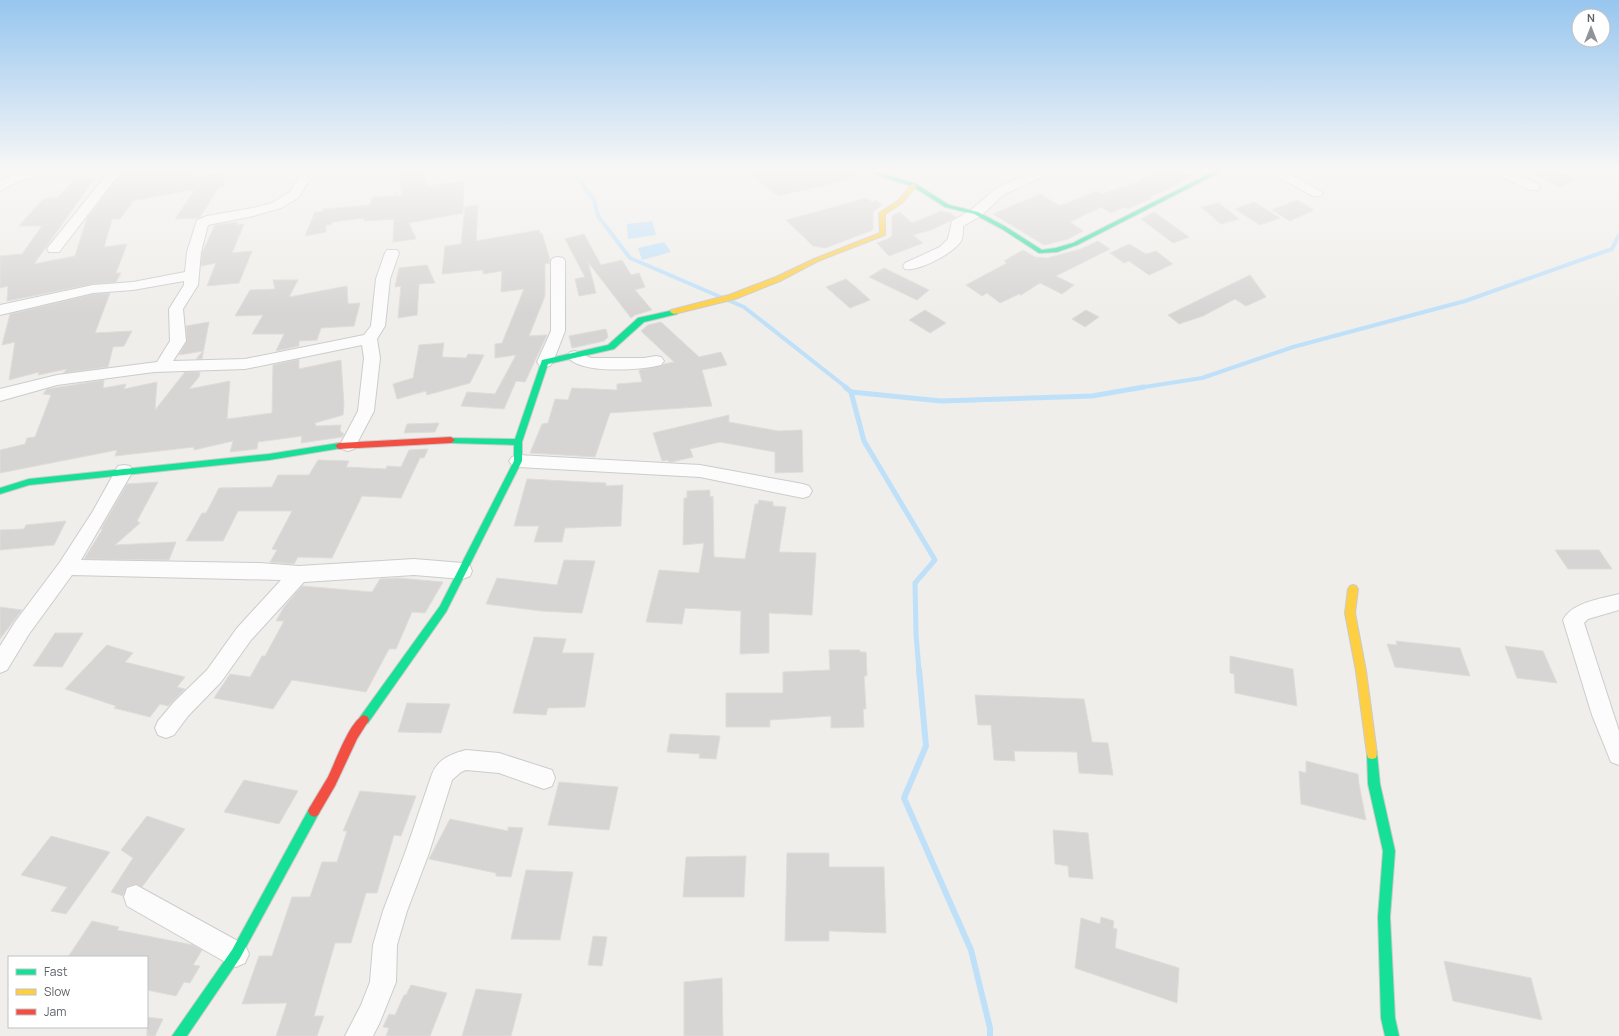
<svg xmlns="http://www.w3.org/2000/svg" width="1619" height="1036" font-family="Manrope,sans-serif">
<style>
.water{fill:#bfe0f9}
.lines{fill:none;stroke-linecap:round;stroke-linejoin:round}
.stream-far2{stroke:#bfe0f9;stroke-width:4}
.stream-far1{stroke:#bfe0f9;stroke-width:5}
.stream{stroke:#bfe0f9;stroke-width:6}
.building{fill:#d6d5d3;stroke:#deddd9}
.street-casing{stroke:#cbcccc;stroke-width:2}
.fast-casing{stroke:#cacacb;stroke-width:2}
.slow-casing{stroke:#cacacb;stroke-width:2}
.jam-casing{stroke:#cacacb;stroke-width:2}
.street{fill:#fdfcfc;fill-rule:evenodd}
.fast{fill:#16e098;fill-rule:evenodd}
.slow{fill:#ffcf43;fill-rule:evenodd}
.jam{fill:#f24e42;fill-rule:evenodd}
</style>
<rect width="100%" height="100%" fill="#efeeea"/>
<g class="water">
<path d="M652,221l4,14 -28,4 -1,-15z"/>
<path d="M664,242l7,10 -29,8 -4,-12z"/>
</g>
<g class="lines">
<g class="stream-far2">
<path d="M571,169l23,31 4,16 32,42 114,49 103,81"/>
<path d="M1138,388l64,-10 91,-31 172,-46 147,-52 7,-14"/>
</g>
<g class="stream-far1">
<path d="M845,387l6,5 13,49 71,119 -20,23 1,51 3,37"/>
<path d="M851,392l90,9 151,-5 52,-9"/>
</g>
<path class="stream" d="M919,670l7,76 -22,52 67,152 19,78v8"/>
</g>
<g class="building">
<path d="M160,169h37l-3,8 29,-4 1,13 -5,1 -19,30 -3,1 -22,1 20,-30 -62,12 -13,18h-8l-8,28 23,-3 -11,29h5l-5,9 -23,2 -86,17 1,-15 -8,2v-32l22,-2 20,-28h-23l24,-27 15,-2 17,-18h19l-60,85 41,-8 12,-38 35,-46z"/>
<path d="M398,169h26l3,17 37,-5 -1,32 -54,10 7,16 -23,3 1,-23 -30,2 1,-3 -33,4 -1,3h-5v7l-21,4 10,-24h7l1,-3 47,-4 2,-8 23,-1v-4l2,4 5,-1z"/>
<path d="M745,169h108l2,4 4,2 -14,4 2,1 -69,16z"/>
<path d="M1162,169h15l15,7 -24,13 -19,8 2,1 -23,11 -3,-2 -14,6 -10,-6 -31,15 13,9 -15,8 -24,6 -51,-31 47,-20 20,12 36,-15 6,3 36,-12z"/>
<path d="M1521,169h30l24,10 -15,8z"/>
<path d="M867,198l5,4 4,-2 6,5 -9,7v18l-48,18 -12,-2 -27,-26z"/>
<path d="M1297,200l17,10 -24,11 -18,-11z"/>
<path d="M1254,202l26,16 -20,7 -25,-16z"/>
<path d="M1219,203l20,16 -18,5 -20,-17z"/>
<path d="M478,205l-2,36 63,-11 1,4 2,-1 8,27v3l-5,1v32l-16,40 18,-1 -22,47 -9,-1 -12,28 -43,-3 6,-14 28,2 21,-39 -21,3v-14l7,-1 22,-54 -23,3 1,-21 -19,3v-4l-41,4 3,-28 16,-2 4,-37z"/>
<path d="M941,211l9,2 6,4 -6,4 -19,9 -18,5 10,8 -34,13 -12,-13 13,-5 2,-3v-19l3,-2 5,-2 12,11z"/>
<path d="M1154,212l35,25 -16,6 -32,-24z"/>
<path d="M238,222l-1,3 7,-1 -12,29 20,-2 -13,32 -32,3 9,-23 -15,3 1,-13 13,-28z"/>
<path d="M584,234l17,31 21,-5 9,15 8,-2 6,14 -10,3 17,20 -17,5 -4,3 -43,-56 8,31 -17,3 -4,-17 10,-2 -20,-38z"/>
<path d="M1098,241l12,8 -54,27 18,9 -12,9 -22,-11 -19,12 -2,-1 -19,9 -13,-10 -5,3 -16,-11 41,-22 -3,-2 19,-11 12,7 12,1 34,-9z"/>
<path d="M1129,244l17,10 10,-3 17,13 -24,11 -20,-14 -5,2 -14,-10z"/>
<path d="M427,265l8,18 -16,1 -2,31 -19,3 3,-32 -6,1 4,-19z"/>
<path d="M884,268l45,22 -12,10 -48,-23z"/>
<path d="M1250,275l16,22 -20,9 -11,-7 -32,17 -24,8 -11,-9z"/>
<path d="M846,279l12,10 12,11 -20,8 -24,-21z"/>
<path d="M273,280h25l-9,17 58,-11 1,18 12,-1 -6,23 -33,2 -4,12 -18,1v5l-23,5 8,-17h-32l11,-19 -28,1 15,-26 25,-1z"/>
<path d="M110,293l-15,40 37,-2 -8,15 -11,1 -5,20 -45,6 4,-4 -29,6 1,-3 -30,8 6,-38 -13,3 8,-31 83,-20z"/>
<path d="M925,310l21,13 -16,10 -21,-13z"/>
<path d="M1086,310l13,7 -14,10 -13,-8z"/>
<path d="M209,322l-7,37h-6l7,-8 -24,4 8,-14 -1,-15z"/>
<path d="M661,322l38,35 22,-5 6,13 -25,5 10,36 -102,7 -15,44 -65,-4 12,-29 6,-1 7,-24 13,1 4,-12 45,2v-6l25,-2 -3,-12 22,-4 3,-2 10,-2 -33,-31 7,-6z"/>
<path d="M606,329l2,8 -4,4 -32,7 -3,-12z"/>
<path d="M444,343l-2,14 24,1 2,-4 16,1 -14,28 -43,12 -1,-4 -29,8 -4,-15 20,-6 6,-33z"/>
<path d="M299,359v10l42,-9 3,45 -1,10 -28,8 1,3 25,-1 -1,6 4,3 -2,3 -41,6 1,-7 -44,6 -1,7 -27,3 3,-11 -39,9v-3l-79,9 2,-6 -117,23v-23l25,-6 2,-6 8,-1 16,-42 -8,-1 4,-5 57,-9 -1,8 23,-4 -2,5 33,-7 -2,28 30,-38h15l-1,5 -10,12 41,-8 -3,38 45,-6 1,-48z"/>
<path d="M729,415v7l49,9 24,-1 1,42 -28,1v-21l-55,-10 -30,7 3,8 -21,5h-3l-1,-2 -6,1 -9,-28z"/>
<path d="M439,423l-4,9 -31,1 3,-9z"/>
<path d="M428,449l-4,9h-4l-19,40 -39,-2 -30,62 -34,-1 -4,7 -24,-2 7,-12 -5,-1 20,-38h-54l-15,30h-37l16,-28h4l13,-25 53,-1 6,-12h31l9,-15 31,1 -3,6 40,2 1,-3 14,1 8,-17z"/>
<path d="M527,479l79,4v3l17,-1 -2,41 -56,2 -3,14h-28l5,-16h-25z"/>
<path d="M158,482l-21,39 3,2 -25,22 61,-3 -7,18 -85,-1 18,-29 -1,-1 26,-45z"/>
<path d="M710,490v7l3,-1 1,61 31,2 10,-55h3l1,-4 14,2v4l13,1 -7,45 37,1 -4,62 -43,-2v40l-29,1 1,-43 -56,-3 -3,16 -36,-2 13,-52 40,3 5,-30 -21,2 1,-47h3v-7z"/>
<path d="M66,521l-12,24 -54,5v-20l24,-1 2,-4z"/>
<path d="M1555,550h44l13,19h-44z"/>
<path d="M564,560l31,1 -13,52 -41,-2 -55,-7 11,-26 60,7z"/>
<path d="M398,578l45,4 -18,31 -13,-1 -16,37h-7l-23,43 -74,-12 -19,29 -59,-11 16,-24 20,3 12,-21h3l19,-35h-8l8,-14 18,-21 70,6 8,-13z"/>
<path d="M0,607l22,3 -22,29z"/>
<path d="M55,633h28l-21,34 -29,-1z"/>
<path d="M534,637l32,2 -4,14h32l-9,54 -37,1 -2,7 -33,-2z"/>
<path d="M1396,641l64,7 10,28 -75,-9 -8,-23 10,1z"/>
<path d="M107,645l26,8 -8,9 60,15 -8,10 8,2 -17,17 -8,-2 -10,13 -36,-9 2,-2 -51,-17z"/>
<path d="M1505,646l38,5 14,32 -40,-5z"/>
<path d="M829,650h31v2h6l1,24h-3l2,33h-3l1,18 -33,1v-12l-61,4v7h-44v-34h57v-21l47,-2z"/>
<path d="M1230,656l63,13 4,37 -62,-13 -1,-19 -4,-1z"/>
<path d="M975,695l109,4 8,43 16,1 5,32 -34,-2 -2,-21 -63,-1 1,10 -21,-1 -3,-35h-13z"/>
<path d="M407,703l43,1 -9,29 -43,-1z"/>
<path d="M670,734l50,2 -4,23 -17,-1 1,-4 -33,-2z"/>
<path d="M1306,761l52,13 1,10 7,36 -65,-16 -2,-33 7,2z"/>
<path d="M244,780l54,11 -19,33 -55,-12z"/>
<path d="M559,782l59,5 -9,43 -61,-5z"/>
<path d="M360,791l56,5 -15,40 -7,-1 -17,58h-11l-15,50h-16l-21,73h10l-7,20h-41l11,-33 -45,1 17,-48h13l20,-59h18l12,-35h15l10,-31h-4z"/>
<path d="M147,816l38,13 -43,58 -6,-3 -9,3 -4,9 -12,-4 22,-34 -12,-8z"/>
<path d="M450,819l58,12v-4l15,1 -12,49 -15,-1v-3l-67,-14z"/>
<path d="M1053,830l35,3 5,46 -24,-2 -1,-11 -13,-2z"/>
<path d="M51,836l59,16 -44,62 -15,-3 16,-24 -46,-12z"/>
<path d="M787,853h42v14h55l2,66 -57,-2v10h-44z"/>
<path d="M746,856l-2,41h-61l3,-40z"/>
<path d="M526,870l47,2 -13,68 -49,-1z"/>
<path d="M1101,917l13,4 -1,7 4,1 -2,19 64,20 -2,35 -102,-35 6,-50 19,6z"/>
<path d="M92,921l27,6 -2,3 76,15 9,5 -9,15 7,1 -10,17 -6,-1 -8,14 -29,-6v-33h-79z"/>
<path d="M593,936l14,1 -5,29 -14,-1z"/>
<path d="M1444,961l87,17 11,42 -89,-19z"/>
<path d="M722,978l1,58h-39v-54z"/>
<path d="M411,985l36,8 -17,43h-44l3,-8 -6,-1 6,-13 6,1 9,-20h2z"/>
<path d="M476,989l46,5 -11,42h-49z"/>
<path d="M147,1017l16,2 -8,17h-8z"/>
</g>
<g class="lines">
<defs>
<g id="street">
<path d="M33,169h19l-2,3 -31,9 -19,10v-9l11,-7z"/>
<path d="M111,169h12l-64,83h-10l-2,-3 2,-3z"/>
<path d="M1039,169h16l-2,3 -50,23 -22,21 -18,10c0,5 0,11 -2,15 -7,12 -43,31 -56,28l-2,-3 2,-3 35,-16 8,-8 4,-18 19,-11 24,-21z"/>
<path d="M1267,169h15l41,24 -2,3h-8l-44,-24z"/>
<path d="M1489,169h16l33,15 2,3 -2,3h-8l-39,-18z"/>
<path d="M304,175l6,4 -12,19 -17,10 -28,8 -45,9 -7,27 -3,33 -15,24 3,32 -13,20 72,-2 119,-24 7,-9 5,-47 9,-26 2,-3h10l2,3 -9,26 -5,47 -8,13 3,19 -6,53 -20,38 -6,2 -6,-2 -2,-4 18,-34 6,-53 -2,-13 -117,24 -91,3 -97,13 -57,16v-12l57,-14 100,-13 13,-21 -1,-32 15,-24v-4l-51,9 -40,3 -93,22v-10l93,-20 40,-3 52,-10 2,-20 10,-32 10,-4 46,-8 19,-5 18,-11 10,-16z"/>
<path d="M558,257l5,1 2,3v70l-12,31 -3,4 -5,1 -5,-1 -3,-4 14,-31v-70l2,-3z"/>
<path d="M575,351l16,7h53l12,-2 5,1 3,4 -3,4c-19,5 -82,10 -94,-9l3,-4z"/>
<path d="M518,455l182,10 103,19 6,2 3,5 -3,5 -6,2 -103,-21 -182,-10 -6,-2 -3,-4 3,-4z"/>
<path d="M124,465l6,1 3,5 -52,89 179,3 39,3 115,-7 49,4 7,3 2,5 -2,5 -7,3 -49,-4 -110,7 -53,58 -30,42 -33,34 -14,19 -8,3 -8,-3 -3,-7 3,-7 16,-19 33,-32 30,-42 44,-48 -209,-5 -43,59 -22,36 -7,3v-27l15,-24 45,-60 33,-51 25,-45z"/>
<path d="M1619,594v16l-31,9 -4,4 35,108v34l-8,-3 -19,-47 -29,-95c9,-18 38,-21 56,-26z"/>
<path d="M466,750l33,3 53,17 3,8 -3,8 -8,3 -45,-16 -33,-3 -5,2 -9,8 -23,73 -22,58 -10,34 -1,37 -16,40 -7,14h-28l16,-31 9,-23 3,-37 10,-34 22,-58 27,-79c6,-15 19,-20 34,-24z"/>
<path d="M136,885l109,60 4,9 -4,9 -9,4 -9,-4 -100,-57 -3,-9 3,-9z"/>
</g>
<g id="fast">
<path d="M858,169h9l49,15 33,21 29,7 28,15 36,23 14,-2 17,-5 146,-74h7l-149,76 -20,7 -18,1 -37,-24 -28,-15 -29,-7 -33,-21z"/>
<path d="M674,310h3v4l-33,8 -30,27 -66,15 -26,78v19l-76,151 -78,111 -4,2 -4,-2 -1,-3 1,-3 80,-111 74,-145v-16l-63,-2 -4,-3 1,-2 67,1 27,-79 66,-15 30,-27z"/>
<path d="M339,443l4,3 -1,2 -73,12 -240,25 -29,9v-6l29,-9 240,-25z"/>
<path d="M1372,749l4,1 1,4 3,30 15,67 -5,66 5,101 4,18h-14l-4,-18 -3,-101 5,-66 -15,-67 -1,-30 1,-4z"/>
<path d="M314,805l4,2 2,4 -2,4 -78,143 -53,78h-15l60,-86 78,-143z"/>
</g>
<g id="slow">
<path d="M912,184l5,1 -15,18 -17,11v21l-67,26 -38,20 -45,18 -61,15 -4,-2 1,-2 58,-15 47,-18 38,-18 66,-26 -1,-20 19,-12z"/>
<path d="M1353,585l3,1 2,3 -3,24 11,58 11,83 -1,4 -4,1 -4,-1 -1,-4 -11,-83 -11,-58 3,-24 2,-3z"/>
</g>
<g id="jam">
<path d="M451,437l4,3 -4,3 -112,6 -4,-3 4,-3z"/>
<path d="M364,715l4,2 1,3 -12,19 -22,47 -17,29 -4,2 -4,-2 -2,-4 2,-4c6,-10 12,-20 18,-30 7,-14 22,-57 36,-62z"/>
</g>
</defs>
<use href="#street" class="street-casing"/>
<use href="#fast" class="fast-casing"/>
<use href="#slow" class="slow-casing"/>
<use href="#jam" class="jam-casing"/>
<use href="#street" class="street"/>
<use href="#fast" class="fast"/>
<use href="#slow" class="slow"/>
<use href="#jam" class="jam"/>
</g>
<linearGradient id="sky" x2="0" y2="1"><stop stop-color="#97c6ef"/><stop offset="0.54" stop-color="#f8f7f6"/><stop offset="1" stop-color="#f8f7f6" stop-opacity="0"/></linearGradient>
<rect width="1619" height="314" fill="url(#sky)"/>
<rect x="8" y="956" width="140" height="72" fill="#ffffff" stroke="#bfc1c3"/>
<rect x="16" y="969" width="20" height="6" fill="#16e098" stroke="#bfc1c3"/>
<text x="44" y="976" font-size="12" fill="#5f6368">Fast</text>
<rect x="16" y="989" width="20" height="6" fill="#ffcf43" stroke="#bfc1c3"/>
<text x="44" y="996" font-size="12" fill="#5f6368">Slow</text>
<rect x="16" y="1009" width="20" height="6" fill="#f24e42" stroke="#bfc1c3"/>
<text x="44" y="1016" font-size="12" fill="#5f6368">Jam</text>
<g transform="translate(1591 28)"><circle r="19" fill="#ffffff" stroke="#bfc1c3"/>
<path d="M0-3L7 15L0 10L-7 15Z" fill="#919496"/>
<text y="-6" font-size="11" font-weight="bold" text-anchor="middle" fill="#5f6368">N</text>
</g>
</svg>
